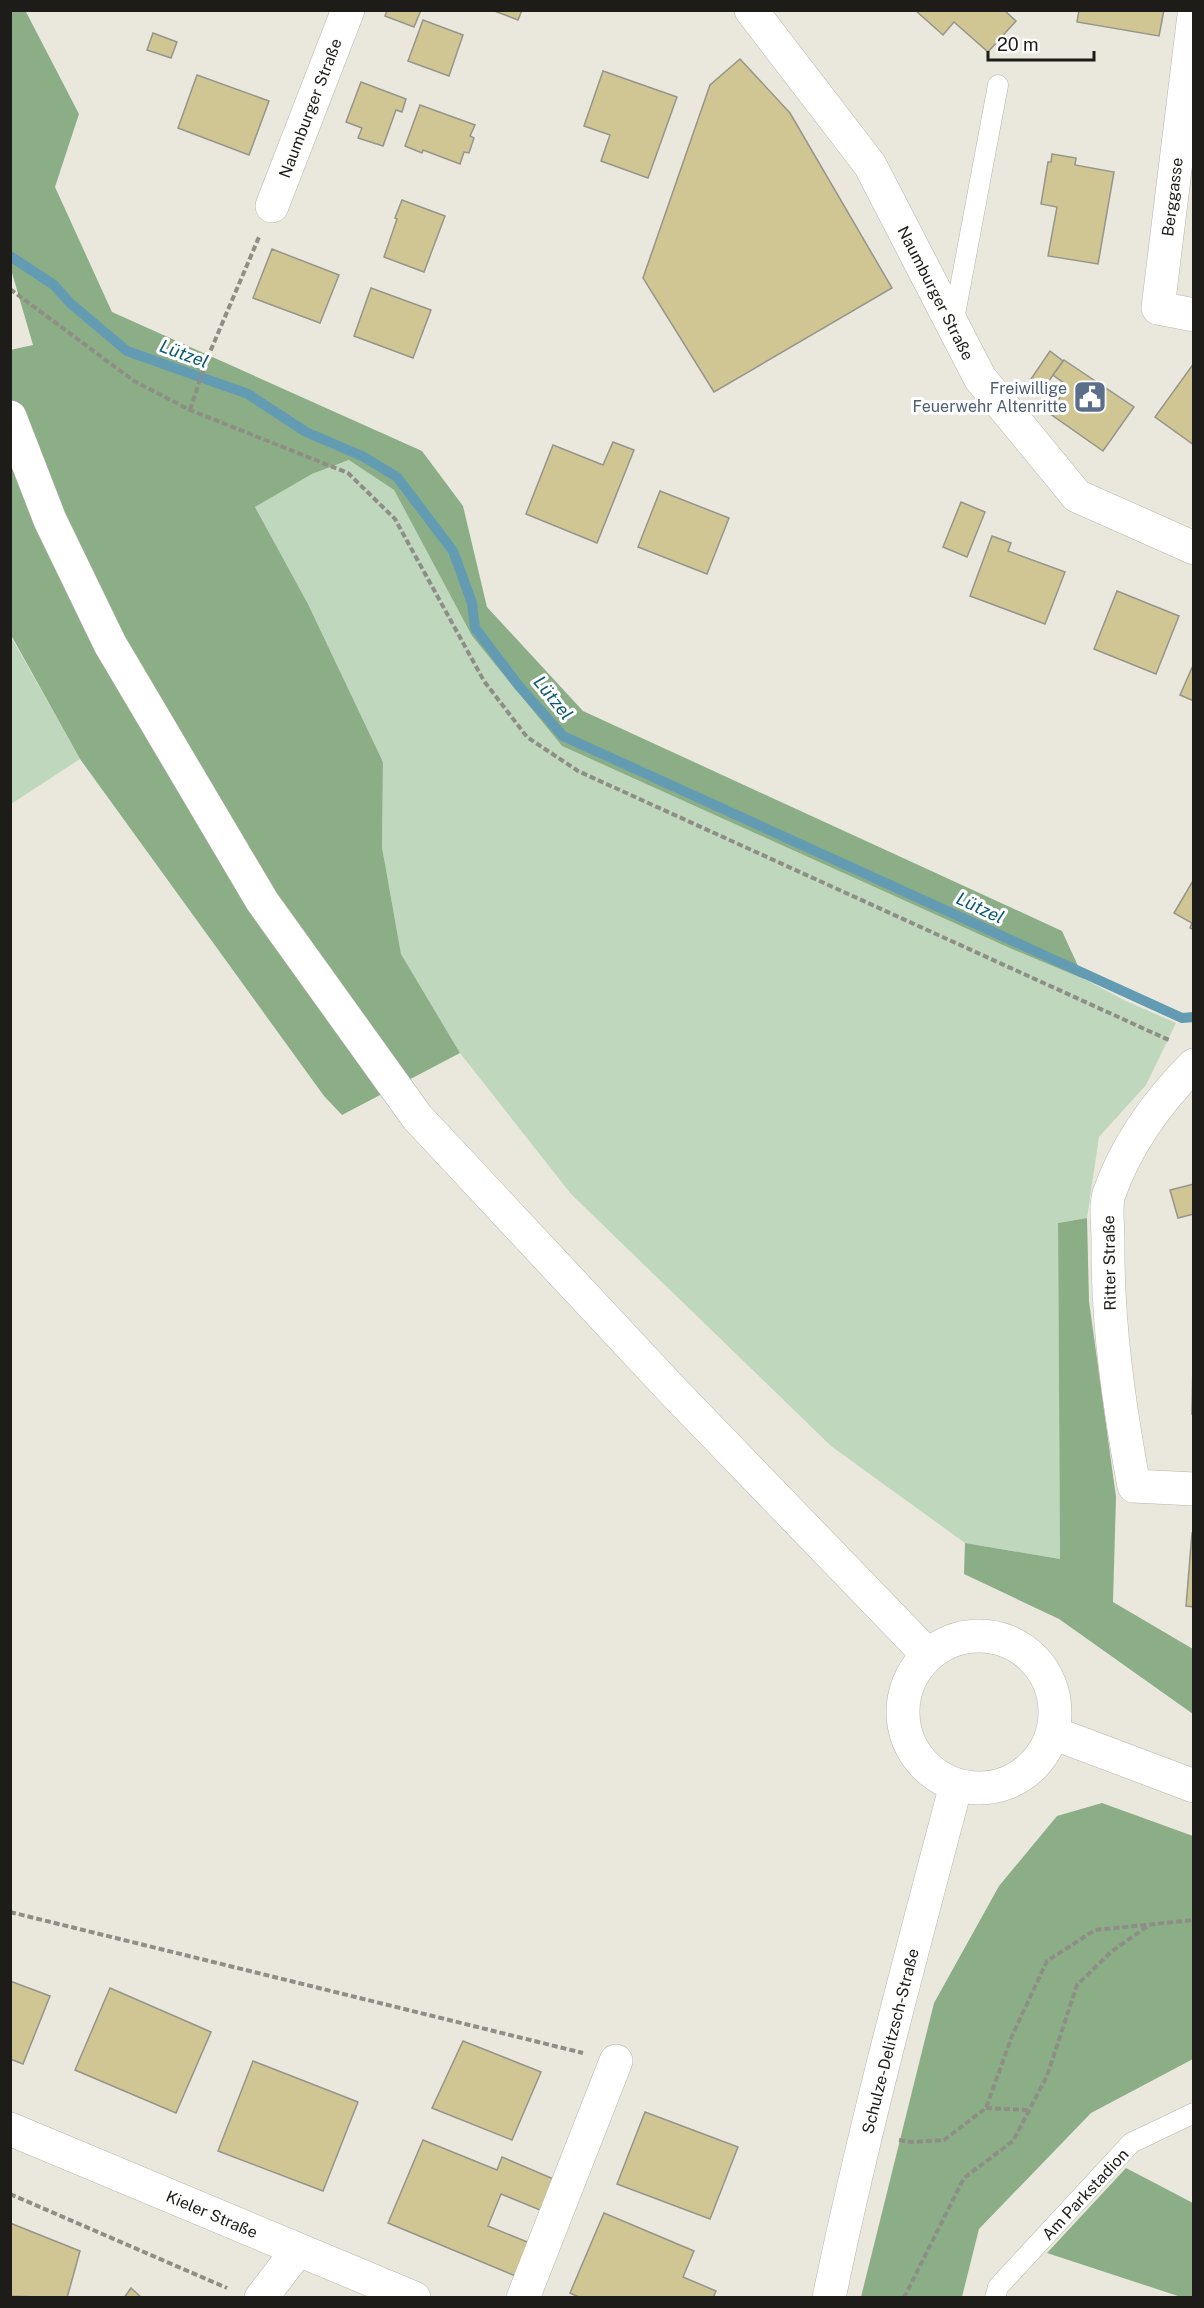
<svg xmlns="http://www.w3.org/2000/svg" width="1204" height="2308" font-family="'Public Sans',sans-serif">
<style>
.green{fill:#bfd7bc}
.forest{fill:#8bae87}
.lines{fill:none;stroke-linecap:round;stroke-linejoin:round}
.stream{stroke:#639cb2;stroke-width:10}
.building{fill:#d0c694;stroke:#96958b;stroke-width:1.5}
.service-casing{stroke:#b6b5ab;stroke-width:21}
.minor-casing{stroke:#b6b5ab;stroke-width:34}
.secondary-casing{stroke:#b6b5ab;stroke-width:34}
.path{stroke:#8f8e86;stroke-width:4;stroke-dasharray:6 3;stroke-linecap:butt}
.service{stroke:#fff;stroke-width:20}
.minor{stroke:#fff;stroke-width:33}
.secondary{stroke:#fff;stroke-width:33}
.labels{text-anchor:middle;stroke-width:6;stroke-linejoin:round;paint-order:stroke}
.street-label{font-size:16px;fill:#1d1c18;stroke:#fff}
.service-label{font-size:16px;fill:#4e5e75;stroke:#fff;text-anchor:end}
.water-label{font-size:18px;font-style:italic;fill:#0b5a71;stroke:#fff}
</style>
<rect width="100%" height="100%" fill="#eae8dd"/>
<g class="green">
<path d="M350,460l44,30 78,146 90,110 452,204 70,29 42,22 50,22 -30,62 -47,52 -12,81 -29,5 2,336 -95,-16 -134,-97 -260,-252 -111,-141 -59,-99 -19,-107 1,-85 -75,-158 -53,-97 57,-33z"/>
<path d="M10,635l70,124 -69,45h-1z"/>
</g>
<g class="forest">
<path d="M25,10l54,104 -24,73 57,125 310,139 41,55 24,101 96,104 479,220 22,48 -70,-29 -452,-204 -90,-110 -78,-146 -45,-30 -37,14 -57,33 53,97 75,158 -1,85 19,107 59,99 -118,62 -18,-19 -244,-337 -69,-124 -1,-285 23,-5 -23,-79 1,-255z"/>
<path d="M1087,1218l2,83 27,196 -3,105 80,47v65l-134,-95 -95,-45 1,-31 95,16 -2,-336z"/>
<path d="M1102,1803l91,33v223l-102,54 -112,116 -17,68h-101l73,-294 65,-117 58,-70z"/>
<path d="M1126,2168l67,35v94h-12l-134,-44z"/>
</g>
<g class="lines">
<path class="stream" d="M10,256l44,29 16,18 57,48 121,43 58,38 56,24 35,21 56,74 19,52 3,25 44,58 44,50 619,282 12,-1"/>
</g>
<g class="building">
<path d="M387,10h34l-7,17 -29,-11z"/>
<path d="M492,10h30l-4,10z"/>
<path d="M915,10h89l12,11 -28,31 -34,-30 -11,13z"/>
<path d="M1079,10h85l-5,26 -82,-14z"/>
<path d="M423,20l40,15 -14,41 -41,-15z"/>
<path d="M153,33l24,9 -6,16 -24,-8z"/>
<path d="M740,59l50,54 102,175 -178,104 -71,-114 67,-193z"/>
<path d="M603,71l74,26 -29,81 -47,-17 9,-26 -26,-9z"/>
<path d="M197,75l72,26 -20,54 -71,-27z"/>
<path d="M361,82l45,17 -4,13 -6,-2 -13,36 -25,-8 4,-10 -16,-6z"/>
<path d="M420,105l55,20 -5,11 4,2 -5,15 -5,-1 -4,12 -37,-14 -1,3 -17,-7z"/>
<path d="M1052,154l24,4 -1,7 39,7 -16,92 -50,-8 9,-49 -16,-3 7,-42h3z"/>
<path d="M402,200l43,16 -21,56 -40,-15 13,-38 -2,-1z"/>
<path d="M272,249l67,26 -19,48 -67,-25z"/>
<path d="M371,288l60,22 -18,48 -59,-22z"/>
<path d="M1050,351l13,10 -19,27 -13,-9z"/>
<path d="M1064,360l70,47 -31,44 -54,-38 19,-27 -15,-11z"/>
<path d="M1194,363v82l-39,-28z"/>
<path d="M613,442l21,8 -37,93 -71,-29 27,-69 50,20z"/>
<path d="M660,491l69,27 -22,56 -69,-27z"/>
<path d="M961,502l24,10 -18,45 -24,-10z"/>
<path d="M992,536l19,7 -3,8 57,21 -20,52 -75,-28z"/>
<path d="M1117,591l62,25 -23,58 -62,-25z"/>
<path d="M1194,663v38l-14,-6z"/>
<path d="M1194,879v51l-4,-2 2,-5 -18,-10z"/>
<path d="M1194,1184v30l-16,4 -8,-28z"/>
<path d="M1193,1360h1v54h-2z"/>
<path d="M1192,1533h2v74l-8,-1z"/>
<path d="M10,1981l40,15 -27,68 -13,-5z"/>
<path d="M110,1988l101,44 -35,81 -101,-43z"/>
<path d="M463,2041l78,31 -29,68 -80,-32z"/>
<path d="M253,2061l105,41 -35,89 -105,-40z"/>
<path d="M645,2112l93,35 -28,72 -93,-35z"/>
<path d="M423,2140l74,30 5,-13 56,24 -13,31 -44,-18 -13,32 44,18 -14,33 -130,-54z"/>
<path d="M604,2213l90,38 -11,26 33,14 -3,7h-132l-11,-5z"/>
<path d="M10,2223l70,28 -13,47 -57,-2z"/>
<path d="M131,2288l11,10h-18z"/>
</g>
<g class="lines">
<defs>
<g id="service">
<path d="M953,325l45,-240"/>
<path d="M995,2298l3,-11 133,-144 63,-30"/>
</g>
<g id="minor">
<path d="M751,10l119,155 110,213 97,118 117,52"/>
<path d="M1194,15l-36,293 36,7"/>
<path d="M272,206l76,-196"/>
<path d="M1194,1065c-36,36 -68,81 -85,129 -4,13 -1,32 -1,46 -1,83 11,165 26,246l60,3"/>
<path d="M10,2129l404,169"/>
<path d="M261,2298l37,-48"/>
<path d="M523,2298l93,-237"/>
</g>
<g id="secondary">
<path d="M10,417l40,103 60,124 152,257 155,216 256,274 255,264"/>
<circle cx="979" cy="1712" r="76"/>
<path d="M1053,1733l141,53"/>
<path d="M829,2298c36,-173 82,-343 127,-513"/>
</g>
</defs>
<use href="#service" class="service-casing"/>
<use href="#minor" class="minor-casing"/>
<use href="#secondary" class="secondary-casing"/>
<g class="path">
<path d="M10,289l124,92 56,29 158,63 47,46 89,162 43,56 51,34 593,270"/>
<path d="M190,410l17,-51 52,-122"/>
<path d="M10,1912l573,141"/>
<path d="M986,2108l43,2"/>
<path d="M899,2140l12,2 33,-2 42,-32 26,-72 35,-75 48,-31 99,-10"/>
<path d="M10,2194l217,94"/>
<path d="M904,2298l60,-120 49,-37 34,-65 30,-91 35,-34 36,-25"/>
</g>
<use href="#service" class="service"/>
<use href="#minor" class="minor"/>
<use href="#secondary" class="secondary"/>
</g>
<defs>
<symbol id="civic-square" viewBox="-11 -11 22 22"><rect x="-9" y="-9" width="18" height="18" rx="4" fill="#5c6f8a" stroke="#fff"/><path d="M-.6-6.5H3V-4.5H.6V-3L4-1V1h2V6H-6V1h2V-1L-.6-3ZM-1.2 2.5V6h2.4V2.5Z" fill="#fff"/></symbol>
</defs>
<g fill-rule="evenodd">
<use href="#civic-square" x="1071" y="378" width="38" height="38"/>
</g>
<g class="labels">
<g class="street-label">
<text transform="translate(310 108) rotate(-69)" y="6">Naumburger Straße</text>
<text transform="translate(1172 197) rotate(-83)" y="6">Berggasse</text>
<text transform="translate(936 293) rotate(63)" y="6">Naumburger Straße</text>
<text transform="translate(1109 1263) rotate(-91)" y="6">Ritter Straße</text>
<text transform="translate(890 2041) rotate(-76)" y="6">Schulze-Delitzsch-Straße</text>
<text transform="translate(1085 2194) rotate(-47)" y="6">Am Parkstadion</text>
<text transform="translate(212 2214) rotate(23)" y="6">Kieler Straße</text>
</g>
<g class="service-label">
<text x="1067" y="394">Freiwillige<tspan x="1067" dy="18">Feuerwehr Altenritte</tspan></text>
</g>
<g class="water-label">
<text transform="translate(184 354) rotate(20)" y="6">Lützel</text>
<text transform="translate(553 698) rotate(51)" y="6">Lützel</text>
<text transform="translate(980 908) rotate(25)" y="6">Lützel</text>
</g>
</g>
<rect width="1204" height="2308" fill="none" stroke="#1d1c18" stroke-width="24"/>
<path d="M988 51v9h106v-9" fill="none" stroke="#1d1c18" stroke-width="3"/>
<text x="997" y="51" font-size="18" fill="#1d1c18" stroke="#ffffff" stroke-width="4.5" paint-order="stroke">20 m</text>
</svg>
